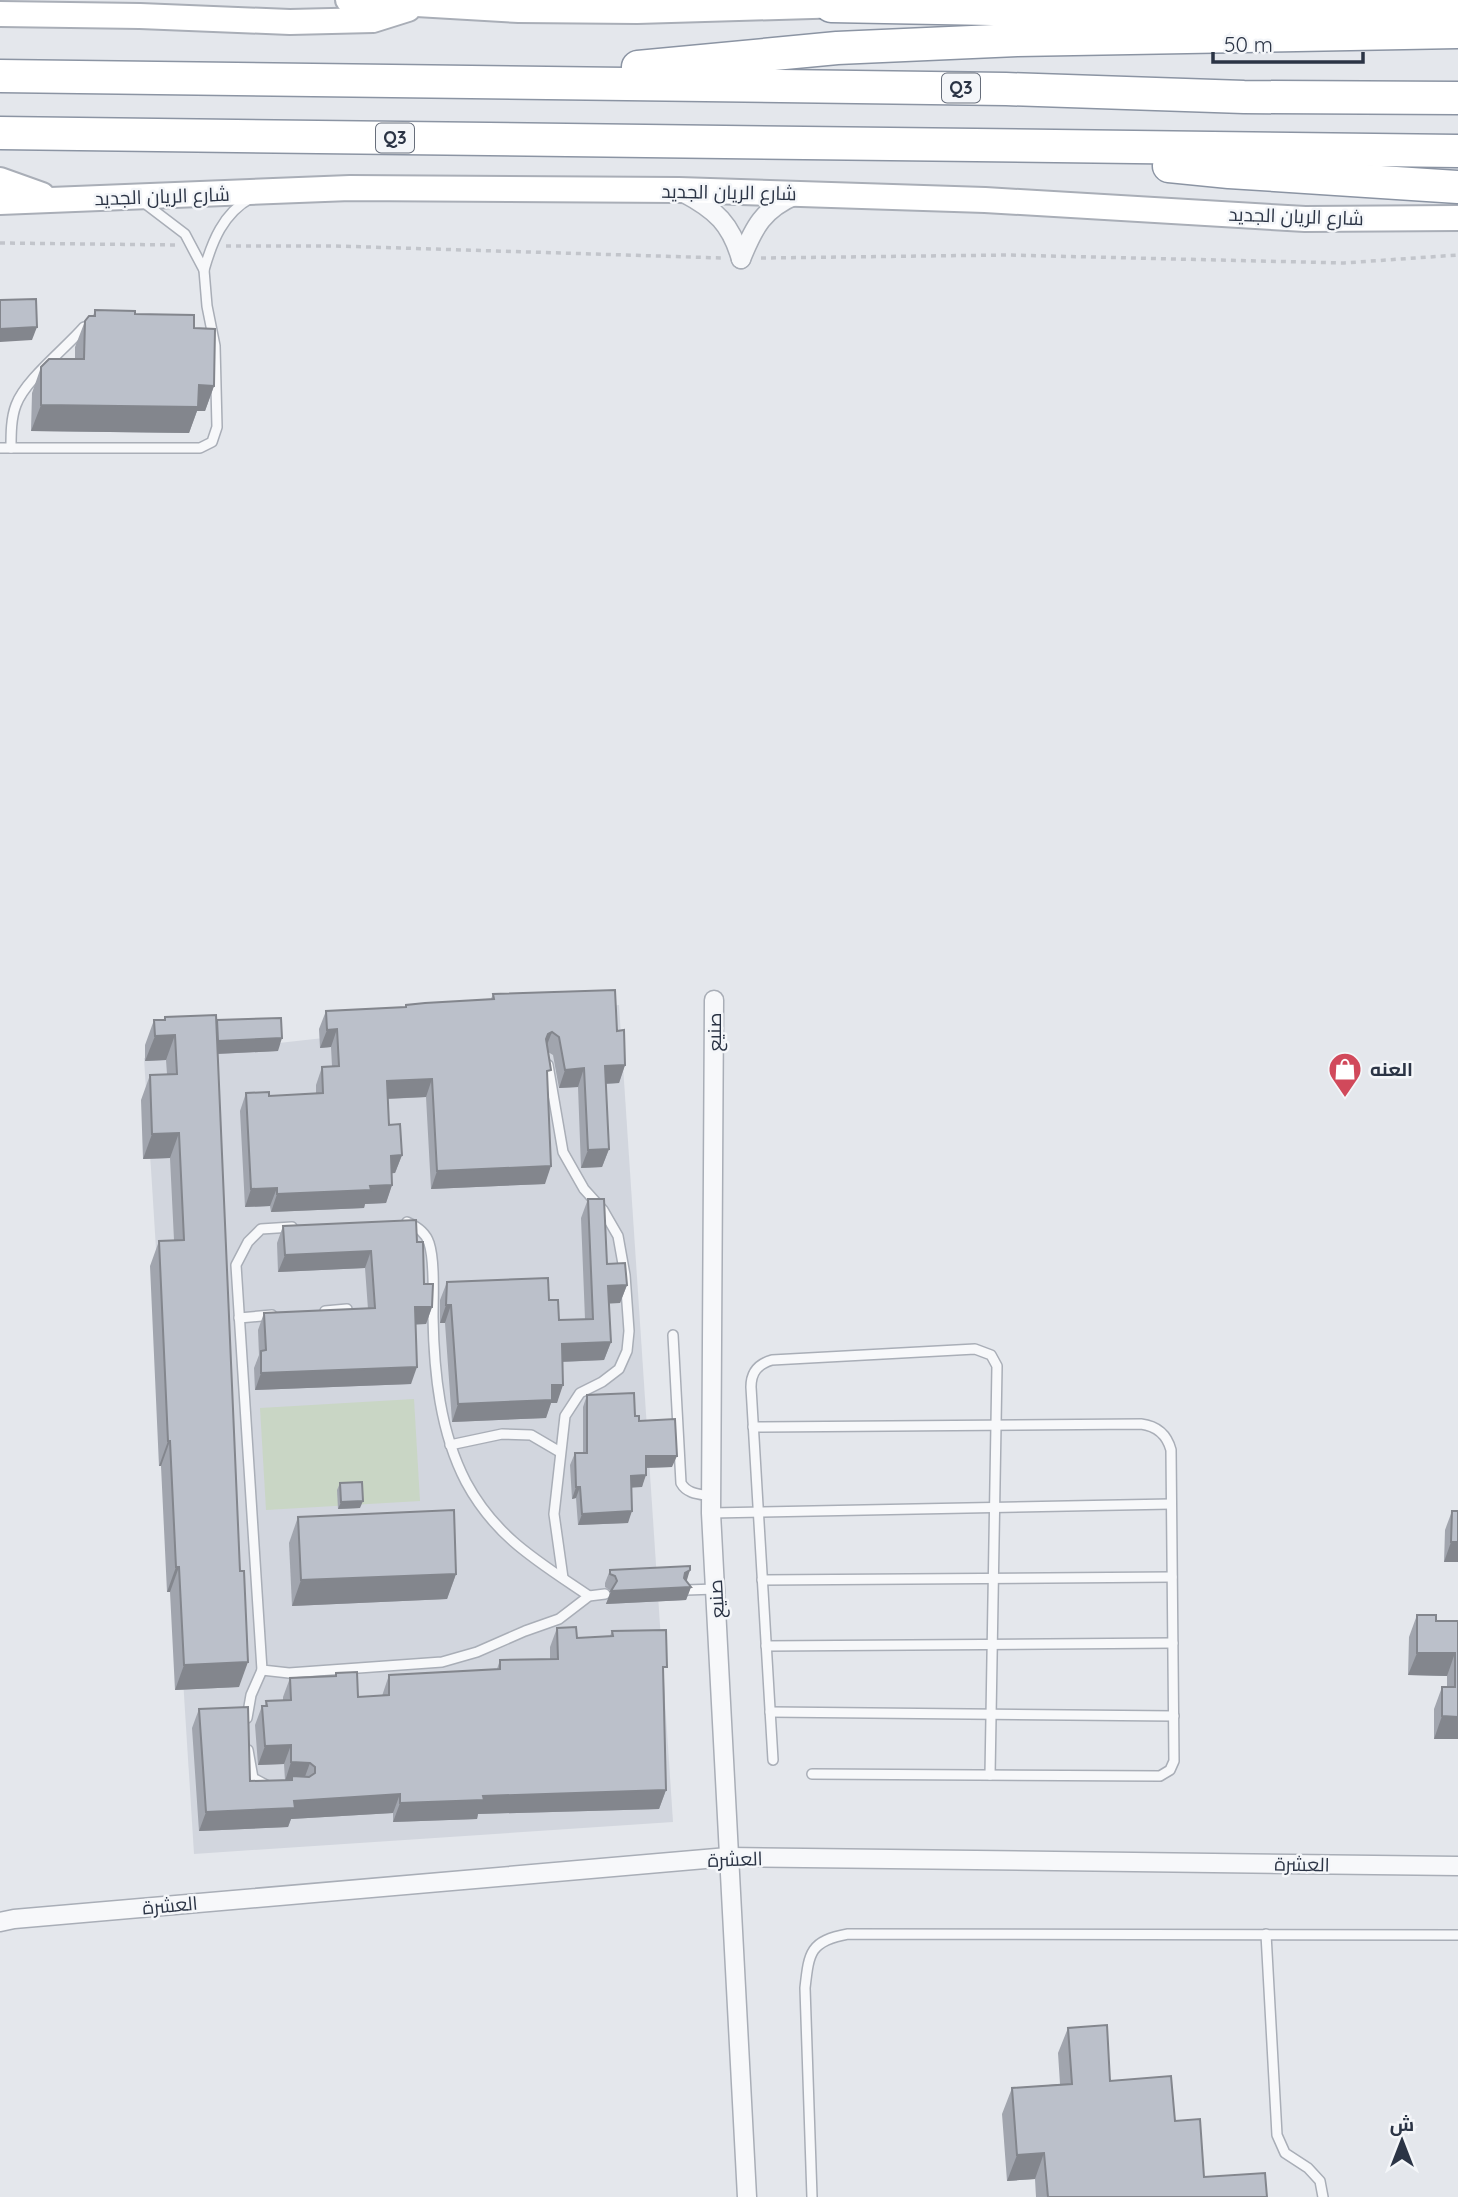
<svg xmlns="http://www.w3.org/2000/svg" width="1458" height="2197" font-family="Quicksand,Cairo,sans-serif">
<style>
.built{fill:#d2d6de}
.green{fill:#c9d6c5}
.lines{fill:none;stroke-linecap:round;stroke-linejoin:round}
.lane-casing{stroke:#a9aeb7;stroke-width:12}
.street-casing{stroke:#a9aeb7;stroke-width:21}
.secondary-casing{stroke:#a9aeb7;stroke-width:28}
.highway-casing{stroke:#8b94a3;stroke-width:35}
.path{stroke:#c2c5cb;stroke-width:3.5;stroke-dasharray:5 5;stroke-linecap:butt}
.lane{stroke:#f7f8fa;stroke-width:9}
.street{stroke:#f7f8fa;stroke-width:18}
.secondary{stroke:#fff;stroke-width:24}
.highway{stroke:#fff;stroke-width:32}
.wall{fill:#a1a5ae}
.shaded-wall{fill:#83868d}
.building{fill:#bbc0ca;stroke:#83868d;stroke-width:2}
.labels{text-anchor:middle;stroke-width:5;stroke-linejoin:round;paint-order:stroke}
.shield{fill:#f4f6f9;stroke:#676e7b;stroke-width:2}
.shield-label{font-size:18px;font-weight:bold;fill:#2b3445}
.street-label{font-size:19px;fill:#2b3445;stroke:#f4f6f9}
.poi-label{font-size:19px;font-weight:bold;fill:#2b3445;stroke:#f4f6f9;text-anchor:start}
</style>
<rect width="100%" height="100%" fill="#e4e7ec"/>
<path class="built" d="M619,1005l54,817 -479,32 -50,-796z"/>
<path class="green" d="M414,1399l6,102 -154,9 -6,-102z"/>
<g class="lines">
<defs>
<g id="lane">
<path d="M204,270c8,-28 19,-57 47,-72"/>
<path d="M0,448h200l12,-6 5,-15 -2,-81 -8,-40 -3,-36 -19,-36 -42,-32"/>
<path d="M11,448c0,-14 0,-30 5,-43 9,-25 50,-57 68,-78l4,-1"/>
<path d="M548,1065l15,87 21,37 19,21 15,26 7,39 4,56 -2,20 -8,18 -17,13 -22,11 -15,23 -11,98 9,64"/>
<path d="M407,1222c9,4 19,11 22,21 6,18 4,54 4,74 1,56 7,115 33,165 30,56 73,80 123,114"/>
<path d="M292,1227l-31,2 -13,13 -12,23 26,405 27,3 153,-11 35,-10 48,-21 34,-12 30,-23 16,-2"/>
<path d="M325,1311l22,-2"/>
<path d="M239,1318l33,-3"/>
<path d="M673,1335l8,148c6,11 18,11 30,13"/>
<path d="M753,1427l388,-3c16,2 26,11 30,26l3,311 -4,9 -10,6 -348,-2"/>
<path d="M450,1445l52,-11 29,1 29,17"/>
<path d="M711,1513l460,-9"/>
<path d="M762,1580l410,-3"/>
<path d="M686,1590l30,-1"/>
<path d="M766,1646l407,-3"/>
<path d="M770,1712l404,4"/>
<path d="M247,1718l4,-23 11,-25"/>
<path d="M248,1750l5,28 15,8"/>
<path d="M773,1760l-22,-373c0,-15 7,-23 21,-27l203,-11 16,6 6,11 -7,409"/>
<path d="M1266,1934l11,201 8,18 23,15 12,13 3,16"/>
<path d="M812,2197l-7,-209c4,-36 5,-47 43,-54l610,1"/>
</g>
<g id="street">
<path d="M684,193c32,17 47,31 57,66"/>
<path d="M741,259c13,-32 22,-50 55,-64"/>
<path d="M714,1000l-3,513 36,684"/>
<path d="M0,1922l14,-3 714,-62 730,9"/>
</g>
<g id="secondary">
<path d="M348,0l171,10 118,1 209,-6"/>
<path d="M0,14l140,2 150,6 83,-2 35,-11"/>
<path d="M0,180l42,15"/>
<path d="M0,202l350,-14 329,2 306,10 320,19 153,-1"/>
</g>
<g id="highway">
<path d="M831,6l362,7 265,-5"/>
<path d="M638,67l199,-19 180,-8 441,-8"/>
<path d="M0,76l1006,13 238,8 214,1"/>
<path d="M0,133l1458,18"/>
<path d="M1169,166l60,6 229,15"/>
</g>
</defs>
<use href="#lane" class="lane-casing"/>
<use href="#street" class="street-casing"/>
<use href="#secondary" class="secondary-casing"/>
<use href="#highway" class="highway-casing"/>
<g class="path">
<path d="M0,243l176,2"/>
<path d="M226,246h110l386,12"/>
<path d="M761,258l246,-3 337,8 114,-8"/>
</g>
<use href="#lane" class="lane"/>
<use href="#street" class="street"/>
<use href="#secondary" class="secondary"/>
<use href="#highway" class="highway"/>
</g>
<g class="wall">
<path d="M95,310l40,4 59,14 20,58 -9,25h-8l-8,22 -158,-2 1,-38 9,-26 34,-8v-12l10,-26 8,-5z"/>
<path d="M493,994l124,37 8,34 -6,18 -13,1 3,65 -7,18 -21,1 -3,-81 -19,1 -6,-33 -5,-3 -3,132 -114,5 -5,-92 -38,2 1,26 13,30 -7,18h-3v12l-6,18 -21,1 -1,4 -93,4 -1,-6 -25,1 -5,-96 6,-18 23,3 47,-2v-9l6,-18 10,-1 -1,-19 -11,1 -1,-19 7,-18 78,-3 2,-3 85,-6z"/>
<path d="M165,1017l51,6 1,-3 61,31 -60,3 21,633 -64,3 -5,-98h-3l-6,-126h-2l-9,-200 9,-25 15,-1 -4,-82 -27,1 -2,-59 9,-25 17,-1 -1,-14 -21,1v-16l9,-25h10z"/>
<path d="M588,1199l19,65 20,21 -7,18h-11l2,39 -7,18 -41,2 -6,41h-6l-5,15 -94,4 -7,-99h-5v-23l7,-18 102,18 10,20 26,-1 -4,-101z"/>
<path d="M283,1226l134,16 7,42 8,23 -6,17h-10l-5,60 -156,6 -1,-22 5,-13 -1,-25 6,-17 104,-4 -3,-41 -87,4 -1,-29z"/>
<path d="M587,1395l48,21 37,51 -26,1 -4,19h-10l-4,36 -50,2 -2,-27 -4,1 -2,-34 5,-12h8v-46z"/>
<path d="M340,1483l20,25 -22,1 -1,-19z"/>
<path d="M1452,1511h6v51h-14l1,-32z"/>
<path d="M298,1517l158,57 -9,25 -155,7 -3,-63z"/>
<path d="M610,1570l76,11 5,6 -5,13 -80,4 5,-13 -6,-4v-4z"/>
<path d="M1417,1615l19,6h22v118h-24v-30l8,-22h5v-11l-39,-1 1,-38z"/>
<path d="M557,1628l20,10 33,-2 2,-5 52,47 2,112 -7,19 -181,5 -1,5 -84,3v-9l-102,6 -3,8 -89,4 -7,-103 7,-19 51,72 35,-1 -1,-16 -26,1 -3,-40 7,-19h3l1,-5 17,-1v-3l7,-19 45,-2 1,-3 22,24 24,-1 7,-21 108,-6 3,-9 50,-1v-12z"/>
<path d="M1068,2028l42,53 65,40 29,56 63,20h-231l-1,-18 -28,2 -5,-67 10,-26 48,-4 -2,-31z"/>
</g>
<g class="shaded-wall">
<path d="M37,327l-5,13 -32,2v-13z"/>
<path d="M199,385l15,1 -9,25h-8l-8,22 -158,-2 10,-26z"/>
<path d="M337,1029l-6,18 -11,1 7,-18z"/>
<path d="M552,1032l-7,18 -4,2 7,-18z"/>
<path d="M175,1035l-9,25 -21,1 10,-25z"/>
<path d="M282,1038l-4,13 -64,3 4,-13z"/>
<path d="M625,1065l-6,18 -20,1 6,-18z"/>
<path d="M584,1068l-6,19 -19,1 6,-18z"/>
<path d="M432,1079l-6,18 -45,2 6,-18z"/>
<path d="M179,1133l-9,25 -27,1 9,-25z"/>
<path d="M609,1149l-7,18 -21,1 7,-18z"/>
<path d="M402,1155l-7,18 -11,1 7,-18z"/>
<path d="M551,1166l-6,18 -114,5 6,-18z"/>
<path d="M392,1185l-6,18 -21,1 -1,4 -93,4 6,-18z"/>
<path d="M277,1188l-7,18 -25,1 6,-18z"/>
<path d="M371,1251l-6,17 -87,4 7,-17z"/>
<path d="M627,1285l-7,18 -18,1 6,-18z"/>
<path d="M446,1305h5l-6,18h-5z"/>
<path d="M415,1307h17l-6,17 -17,1z"/>
<path d="M611,1342l-7,18 -49,2 7,-18z"/>
<path d="M417,1367l-6,17 -156,6 6,-17z"/>
<path d="M552,1385h11l-6,18h-6l-5,15 -94,4 6,-18z"/>
<path d="M168,1441h2l-9,25h-2z"/>
<path d="M646,1456h31l-5,11 -31,1z"/>
<path d="M646,1475l-4,12 -15,1 4,-12z"/>
<path d="M576,1487h4l-4,11 -4,1z"/>
<path d="M363,1501l-3,7 -22,1 3,-7z"/>
<path d="M632,1511l-4,12 -50,2 4,-11z"/>
<path d="M1451,1542h7v20h-14z"/>
<path d="M176,1567h3l-9,25h-3z"/>
<path d="M690,1570l-4,13 -6,3 5,-13z"/>
<path d="M456,1574l-9,25 -155,7 9,-26z"/>
<path d="M691,1587l-5,13 -80,4 5,-13z"/>
<path d="M1417,1653h38l-8,23 -39,-1z"/>
<path d="M248,1662l-9,25 -64,3 9,-25z"/>
<path d="M1442,1716l16,1v22h-24z"/>
<path d="M291,1745l-7,19 -26,1 7,-19z"/>
<path d="M291,1762l19,1 -7,19 -11,-6 -2,5h-5z"/>
<path d="M666,1790l-7,19 -181,5 -1,5 -84,3 7,-19 83,-7z"/>
<path d="M400,1794l-7,19 -102,6 -3,8 -89,4 7,-19 88,-11z"/>
<path d="M1044,2153l-9,26 -28,2 10,-26z"/>
</g>
<g class="building">
<path d="M36,299l1,28 -37,2v-29z"/>
<path d="M95,310l40,1v3l59,1v13l21,1 -1,57 -15,-1 -1,22 -157,-2v-38l8,-8h35l1,-38 4,-5h6z"/>
<path d="M615,990l2,41 7,-1 1,35 -20,1 4,83 -21,1 -4,-82 -19,2 -6,-33 -7,-5 -4,2 -2,5 5,31 -4,1 4,95 -114,5 -5,-92 -45,2 2,44 11,-1 2,31 -11,1 1,29 -22,1 1,4 -94,4v-6l-26,1 -5,-96 23,-1v4l54,-3 -1,-26 17,-1 -2,-37 -10,1 -1,-19 80,-4v-2l19,-2 69,-4 -1,-5z"/>
<path d="M216,1015l24,556h4l4,91 -64,3 -5,-98h-3l-6,-126h-2l-9,-200 25,-1 -5,-107 -27,1 -2,-59 27,-1 -2,-39 -20,1 -1,-16h11v-3z"/>
<path d="M281,1018l1,20 -64,3 -1,-21z"/>
<path d="M588,1199h16l3,65 18,-1 2,22 -19,1 3,56 -49,2 1,41h-11v15l-94,4 -7,-99h-5l1,-23 101,-4 1,22h9l1,20 34,-1z"/>
<path d="M416,1220l1,22h6l1,42h9l-1,23h-17l2,60 -156,6v-22l5,-1 -2,-37 111,-5 -4,-57 -86,4 -2,-29z"/>
<path d="M634,1393l1,23h4v5l36,-2 2,37h-31v19l-15,1 1,35 -50,3 -2,-27h-4l-1,-34h12v-58z"/>
<path d="M362,1482l1,19 -22,1 -1,-19z"/>
<path d="M454,1510l2,64 -155,6 -3,-63z"/>
<path d="M1452,1511h6v31h-7z"/>
<path d="M690,1566v4l-5,3 -1,5 7,9 -80,4 6,-10 -2,-5 -5,-2v-4z"/>
<path d="M1417,1615h19v6h22v96l-16,-1v-29h13v-34h-38z"/>
<path d="M576,1627l1,11 36,-2 -1,-5 54,-1 1,37h-4l3,123 -183,6 1,4 -84,3v-9l-106,7 1,7 -89,4 -7,-103 49,-2 2,74 42,-1v-4l17,1 6,-4v-6l-5,-4 -19,-1v-17l-26,1 -3,-40h5l-1,-5 25,-1 -1,-22 46,-2v-3l21,-1 1,25 31,-2v-20l111,-6v-9l58,-1 -1,-31z"/>
<path d="M1107,2025l3,56 61,-5 4,45 25,-2 4,58 61,-4 2,24h-219l-4,-44 -27,2 -5,-67 60,-4 -4,-56z"/>
</g>
<defs>
<symbol id="shop-pin" viewBox="-11 -11 22 30"><path d="M0 17L-7.5 6A9.5 9.5 0 1 1 7.5 6Z" fill="#d1495b" stroke="#f4f6f9"/><path d="M-5-2.5h2.3a2.7 3.5 0 0 1 5.4 0H5L5.5 6h-11ZM-1.5-2.5h3a1.5 2.3 0 0 0-3 0Z" fill="#fff"/></symbol>
</defs>
<g fill-rule="evenodd">
<use href="#shop-pin" x="1326" y="1050" width="38" height="52"/>
</g>
<g class="labels">
<g class="shield">
<rect x="942" y="73.5" width="38" height="29" rx="5"/>
<rect x="376" y="123.5" width="38" height="29" rx="5"/>
</g>
<g class="shield-label">
<text x="961" y="94">Q3</text>
<text x="395" y="144">Q3</text>
</g>
<g class="street-label">
<text transform="translate(729 192) rotate(1)" y="7">شارع الريان الجديد</text>
<text transform="translate(162 196) rotate(-2)" y="7">شارع الريان الجديد</text>
<text transform="translate(1296 216) rotate(2)" y="7">شارع الريان الجديد</text>
<text transform="translate(714 1032) rotate(-90)" y="7">صنيع</text>
<text transform="translate(716 1599) rotate(-93)" y="7">صنيع</text>
<text transform="translate(735 1859) rotate(-2)" y="7">العشرة</text>
<text transform="translate(1302 1864) rotate(1)" y="7">العشرة</text>
<text transform="translate(170 1905) rotate(-5)" y="7">العشرة</text>
</g>
<g class="poi-label">
<text x="1370" y="1076">العنه</text>
</g>
</g>
<g transform="translate(1402 2141)" stroke="#f4f6f9" stroke-width="5" paint-order="stroke">
<path d="M0-5L12 26L0 18L-12 26Z" fill="#2b3445"/>
<text y="-10" font-size="19" font-weight="bold" text-anchor="middle" fill="#2b3445">ش</text>
</g>
<path d="M1213 52v10h150v-10" fill="none" stroke="#2b3445" stroke-width="3.5"/>
<text x="1224" y="52" font-size="21" fill="#2b3445" stroke="#f4f6f9" stroke-width="5" paint-order="stroke">50 m</text>
</svg>
